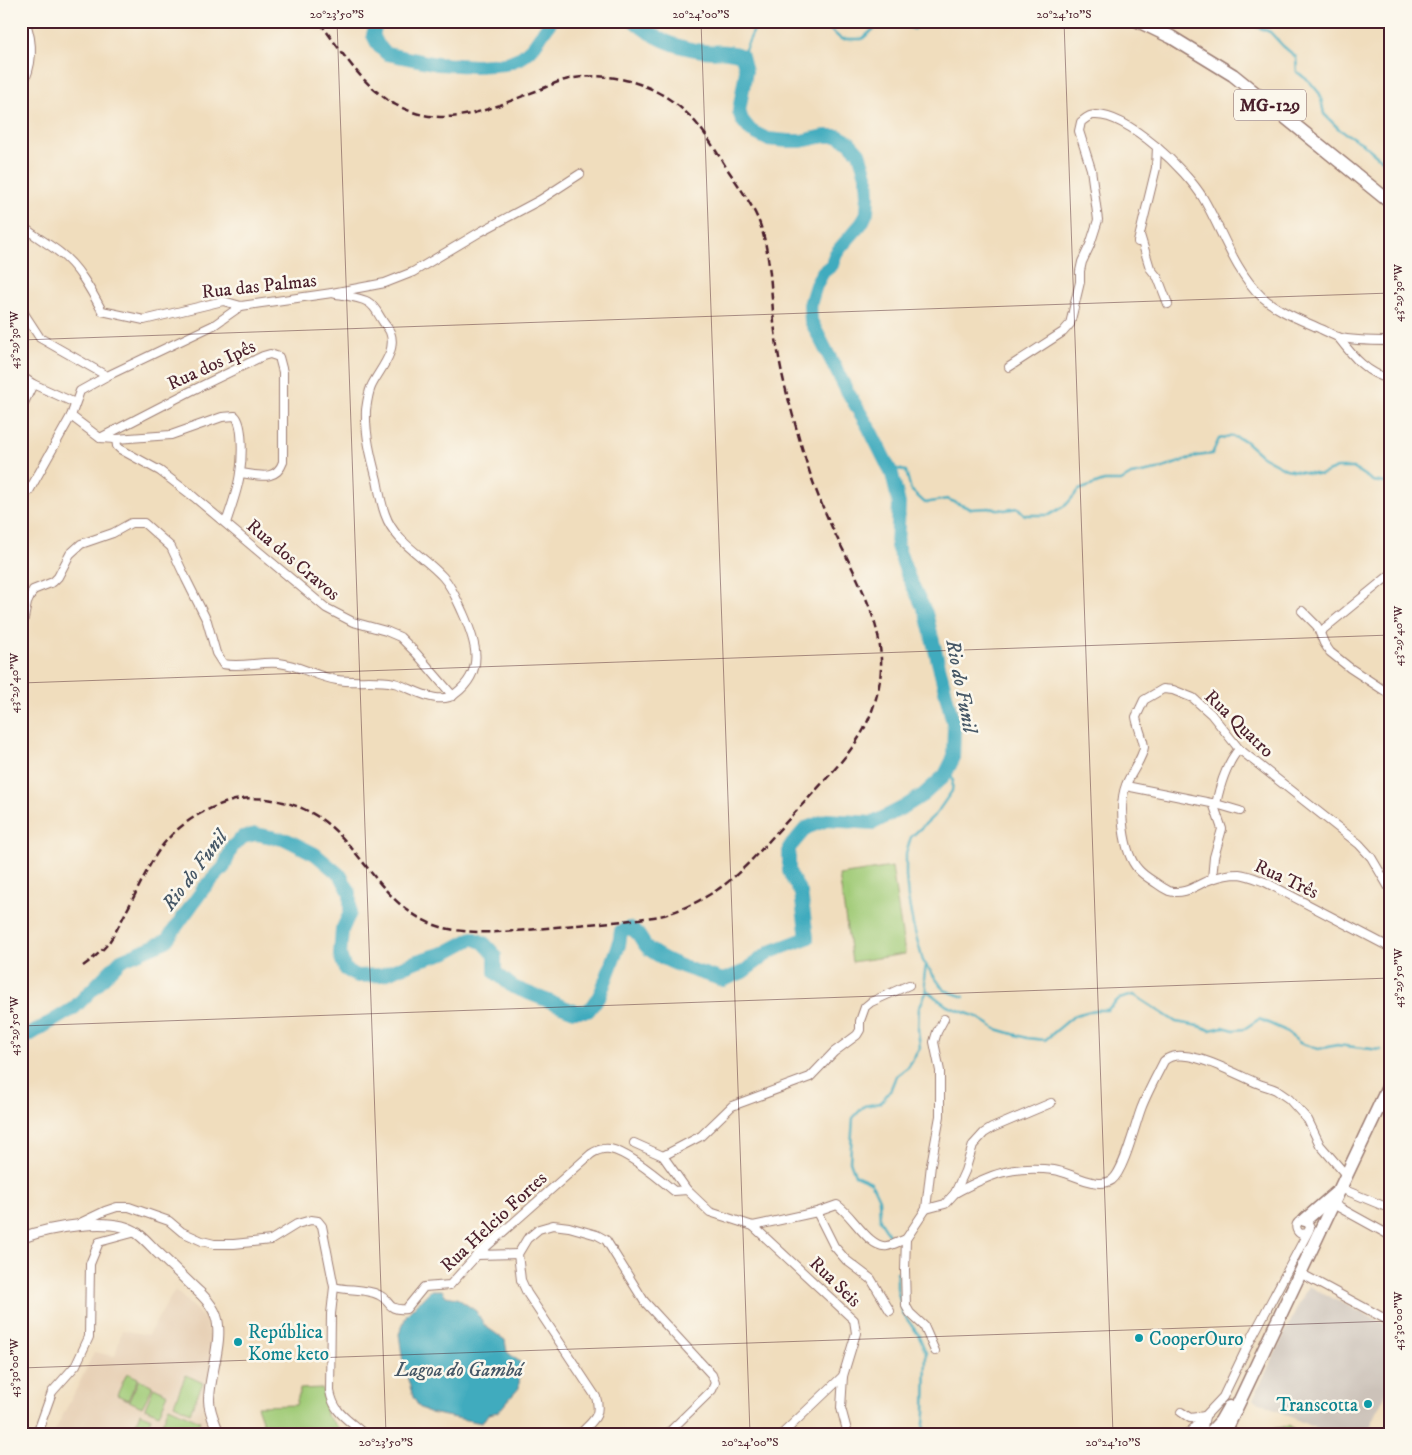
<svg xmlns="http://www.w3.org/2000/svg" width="1412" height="1455" font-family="'IM FELL DW Pica',serif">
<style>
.built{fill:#e7d0b5}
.industrial{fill:#ccc2b9}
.green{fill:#a0cb77;stroke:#757551}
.water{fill:#3fabbe;stroke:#446574}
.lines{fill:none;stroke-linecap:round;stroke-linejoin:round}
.stream{stroke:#3fabbe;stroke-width:2.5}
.river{stroke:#3fabbe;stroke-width:14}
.minor-casing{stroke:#9d7e74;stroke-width:10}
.tertiary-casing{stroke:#9d7e74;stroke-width:12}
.primary-casing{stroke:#9d7e74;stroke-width:15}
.minor{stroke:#fff;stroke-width:8}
.tertiary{stroke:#fff;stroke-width:10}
.primary{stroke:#fff;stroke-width:12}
.rail{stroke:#4a1f2b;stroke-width:2.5;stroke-dasharray:8 4;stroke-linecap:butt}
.ticks{fill:none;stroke:#4a1f2b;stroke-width:1;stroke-opacity:0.45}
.culture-dot{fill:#0f9aa8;stroke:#fbf7ec;stroke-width:2}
.labels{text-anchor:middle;stroke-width:5;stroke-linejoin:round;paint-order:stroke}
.shield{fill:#fbf7ec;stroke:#7f6065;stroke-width:1}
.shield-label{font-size:18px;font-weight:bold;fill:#4a1f2b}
.street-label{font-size:19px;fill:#4a1f2b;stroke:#fbf7ec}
.culture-label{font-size:19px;fill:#0d838f;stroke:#fbf7ec;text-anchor:start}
.water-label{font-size:20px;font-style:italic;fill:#465766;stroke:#fbf7ec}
.neatline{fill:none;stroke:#4a1f2b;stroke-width:2}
.ticks-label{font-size:12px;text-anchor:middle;fill:#4a1f2b}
</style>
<rect width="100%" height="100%" fill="#fbf7ec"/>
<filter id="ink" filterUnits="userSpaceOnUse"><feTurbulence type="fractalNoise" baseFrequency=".02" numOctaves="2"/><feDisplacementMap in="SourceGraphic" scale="10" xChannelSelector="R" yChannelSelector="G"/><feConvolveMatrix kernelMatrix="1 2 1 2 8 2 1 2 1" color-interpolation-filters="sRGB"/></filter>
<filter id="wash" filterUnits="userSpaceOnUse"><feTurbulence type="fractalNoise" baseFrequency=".0096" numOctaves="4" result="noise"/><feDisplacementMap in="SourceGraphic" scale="20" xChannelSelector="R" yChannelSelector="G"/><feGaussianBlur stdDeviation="1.12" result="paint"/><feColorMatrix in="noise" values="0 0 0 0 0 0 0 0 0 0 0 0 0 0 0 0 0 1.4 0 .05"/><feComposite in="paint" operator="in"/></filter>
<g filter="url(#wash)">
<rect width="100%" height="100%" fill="#f0ddbd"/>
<path class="built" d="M175,1290l30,29 9,29 -11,64 9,22h-159l25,-48 16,-34 21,4 7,-26 26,5z"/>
<path class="industrial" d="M1308,1286l83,41v55l-24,52h-40l-74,-35z"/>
<g class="green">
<path d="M892,867l13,87 -53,8 -13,-87z"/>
<path d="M127,1373l11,5 -10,22 -11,-5z"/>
<path d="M186,1375l17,8 -13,29 -16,-8z"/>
<path d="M139,1379l14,7 -11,21 -13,-6z"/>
<path d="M154,1387l14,7 -9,20 -14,-6z"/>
<path d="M322,1388l4,27 19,19h-78l-10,-28 39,-1 4,-16z"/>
<path d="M169,1407l31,14 -5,13h-22l-13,-6z"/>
<path d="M140,1413l11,5 -7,16h-11l-1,-1z"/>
<path d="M1289,1426l10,8h-39l4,-4z"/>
</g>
<path class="water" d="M431,1290h11l4,6 11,2 19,13 9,15 20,14 2,12 13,10 -1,26 -21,24 -10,2 -6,9 -52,-10 -11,-6 -6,-10 -10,-35 -4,-28 8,-20z"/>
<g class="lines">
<g class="stream">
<path d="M826,21l2,7 13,11h21l14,-12 16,-6 22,8 14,-7 26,2 8,-3"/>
<path d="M1242,21l28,11 13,14 13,11 1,15 13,10 10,12 4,20 16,16 22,13 29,24"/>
<path d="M742,56l16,-35"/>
<path d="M890,467l16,4 5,19 14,13 22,-4 24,10 18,-1 16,2 13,-2 7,7h24l17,-10 13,-15 25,-9h17l10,-6 26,-5 40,-14 15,-2 7,-15 11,-3 14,4 18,16 24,13 34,6 17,-7h16l20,13 18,3"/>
<path d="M949,767l4,13 -1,11 -16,23 -25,23 -5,16v24l2,21 5,27 10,36 21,29 20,7"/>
<path d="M927,991l20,15 30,11 19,12 31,9 18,2 30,-25 20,-5h12l12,-11 15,-4 42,27 23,4 11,4 13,-3 11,3 10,-1 15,-10 25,11 16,13 18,6 19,-4 43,5"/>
<path d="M890,1236l-10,-16 -1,-21 -8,-17 -16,-7 -5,-14 3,-43 11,-12 16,-3 10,-12 6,-15 12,-9 12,-19 -2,-18 1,-22 8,-17 -3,-13 2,-13"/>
<path d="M897,1272v16l6,26 15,20 8,19 -1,60 -2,21"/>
</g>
<g class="river">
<path d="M377,21l-4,14 5,10 9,9 50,10 39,2 29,-2 17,-7 11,-10 18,-26"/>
<path d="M21,1040l53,-32 47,-48 45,-19 38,-53 20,-21 8,-20 11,-10 13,-3 31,6 28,14 26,22 9,17v20l-8,17 -2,25 5,14 12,7 25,-1 35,-14 30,-9 26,-14 11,5 11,12v17l18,15 61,24h14l12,-16 19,-50 2,-14 8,-3c13,5 11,15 21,22 21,15 49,22 73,30l20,-8 27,-20 37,-14 -6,-45 -8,-13 -4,-9v-23l17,-20 21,-8 46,3 31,-16 19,-12 22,-20 8,-16 1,-32 -28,-114 -18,-37 -11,-30 2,-42 -7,-30 -23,-46 -23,-39 -35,-68 -1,-16 6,-20 7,-13 9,-7 3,-10 6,-8 21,-24 5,-11 1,-17 -1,-17 -8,-25 -10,-11 -11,-6h-13l-24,5h-13l-21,-2 -16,-8 -9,-11 -3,-9 7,-40 -4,-15c-13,-7 -26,-3 -39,-5 -25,-3 -50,-13 -69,-30"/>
</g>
</g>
</g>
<g filter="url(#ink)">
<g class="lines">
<defs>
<g id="minor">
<path d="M21,87c12,-20 13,-44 4,-66"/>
<path d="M21,225c12,10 26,18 38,27 19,14 32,38 43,59l42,9 79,-19 18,5 91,-13 53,-10 28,-11 67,-40 60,-32 40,-26"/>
<path d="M1140,235l10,33 8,10 10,26"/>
<path d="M1138,242l18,-74 1,-21"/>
<path d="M21,305l4,10 15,23 67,38"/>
<path d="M1338,337c14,18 29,38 53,42"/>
<path d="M1009,367l54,-35 7,-8 10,-42v-11l2,-9 8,-17 8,-25 -7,-51 -12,-38 2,-9c4,-3 8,-7 13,-7 34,-2 93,56 109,83 19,32 31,72 58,98 18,16 38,23 60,33 5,2 11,6 17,8 13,4 39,4 53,4"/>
<path d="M21,376l12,8 42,19"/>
<path d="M21,409l12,-25"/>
<path d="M71,416l29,22 16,1 55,-4 51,-18 13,-1c9,8 7,45 5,57 -2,17 -9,34 -14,50"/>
<path d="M100,438l89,-46 74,-36 7,-2 9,3 4,15v90c-7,20 -25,13 -42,11"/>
<path d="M116,439l1,7 3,3 40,22 34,26 132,111 27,14 33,9 14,6 16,16 37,43"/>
<path d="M21,498l8,-7 42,-75 9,-25 27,-15 107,-51 27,-19"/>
<path d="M1302,611l15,15 7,17 6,9 20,16 41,27"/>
<path d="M1320,632l71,-58"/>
<path d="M21,633l6,-30 6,-13 20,-8 5,-5 12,-23 11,-10 32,-11 18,-10h13l27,24 15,32 21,42 9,32 7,11c19,4 37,-3 56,-1 20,2 38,14 58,17 19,3 38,-1 57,3 17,4 44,24 61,11 31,-23 21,-52 8,-81 -6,-13 -11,-26 -20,-36 -20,-22 -48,-34 -58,-63 -4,-11 -6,-23 -8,-34 -6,-23 -12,-46 -11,-70 1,-7 2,-16 5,-23 7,-16 27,-35 19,-55 -2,-5 -6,-8 -8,-12 -4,-6 -7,-14 -14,-18 -8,-5 -27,-7 -36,-9"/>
<path d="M1126,786l90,18 24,7"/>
<path d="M1216,804c4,-19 10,-40 23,-55"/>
<path d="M1212,879l2,-22 8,-28 -9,-26"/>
<path d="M1391,891l-20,-34 -12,-13 -120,-95 -28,-35 -18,-16 -20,-8 -10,-1 -19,11 -8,17c1,8 8,24 8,30 -1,11 -14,27 -18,38 -8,20 -3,68 12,84 5,6 12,10 18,14 4,3 9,6 13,8 16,5 30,-8 43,-12 8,-3 19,-5 27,-5 9,1 18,5 26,8l126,66"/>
<path d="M634,1143l29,13 24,34"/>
<path d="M663,1156l38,-20 31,-30 78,-29 24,-25 23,-17 3,-5v-9l5,-14 6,-5 38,-17"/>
<path d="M1340,1188l51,21"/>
<path d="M955,1193c36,-19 58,-28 99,-23 16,2 43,20 58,10 12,-9 23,-55 29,-71 6,-16 15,-32 23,-48 18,-18 73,14 93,22 6,3 13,4 19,7l13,9 19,21 12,25 26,30"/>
<path d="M1333,1204l58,32"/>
<path d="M926,1209l19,-5 10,-11 10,-22 8,-26 11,-12 8,-5 59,-25"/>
<path d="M817,1212l17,34 12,14 25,19 19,32"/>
<path d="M80,1223l25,-12 12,-4h12l40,14 13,11 20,9 12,3h20l37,-4 26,-16 14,-4 7,1 4,5 12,61c15,4 31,1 45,8 12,5 7,16 27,14l18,-22 26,-2 27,-30 114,-101c6,-4 12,-6 19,-5 17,3 50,30 64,42l13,-1 23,22 43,14 64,-14 20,-7c15,9 32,44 50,41 6,-1 13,-5 19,-7"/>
<path d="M753,1226l101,94 2,13 -13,43 -2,32 7,26"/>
<path d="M477,1255l41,-1"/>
<path d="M1300,1273l91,49"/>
<path d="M334,1287l-3,27 -1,77c4,23 18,28 34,43"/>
<path d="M935,1351l-11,-25 -14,-13 -4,-7 -1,-36 1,-31 20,-30 5,-44 9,-49v-45l-6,-29 3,-10 7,-13"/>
<path d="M1181,1412l9,6 15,-2"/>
<path d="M37,1434l15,-42 24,-27 13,-28 1,-73 9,-22 37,-10"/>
<path d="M580,1434c12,-13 22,-17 16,-37l-69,-104 -6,-13 -3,-26 9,-15 12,-10 14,-4 16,2 28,8 9,5 38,61 68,74 3,8 -3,7 -45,44"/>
<path d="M782,1434l61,-58"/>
<path d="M1188,1434l35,-37 26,-54 60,-113 1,-3 -3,-6c-10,-4 -15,8 -6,13l6,-1"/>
<path d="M1202,1434l3,-18"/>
</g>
<path id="tertiary" d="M21,1238c27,-10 92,-23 116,-5 7,5 13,12 19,18 15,14 30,29 45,43 6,6 12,13 15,22 8,22 -7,60 -7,84 0,12 6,23 10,34"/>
<g id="primary">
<path d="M1138,21l33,16 62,38 158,128"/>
<path d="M1305,1220l31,-27"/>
<path d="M1209,1434l12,-13 8,-14"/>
<path d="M1224,1434l167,-353"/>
</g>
</defs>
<use href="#minor" class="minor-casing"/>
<use href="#tertiary" class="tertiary-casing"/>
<use href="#primary" class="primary-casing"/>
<use href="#minor" class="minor"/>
<use href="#tertiary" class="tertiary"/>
<use href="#primary" class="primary"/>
<path class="rail" d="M83,966c8,-6 17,-13 23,-20 9,-11 15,-25 21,-36 12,-22 21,-45 35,-64 19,-25 50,-42 79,-47 13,-2 29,0 42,3 84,19 87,121 180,129 36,4 78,-3 114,-6 21,-2 42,-3 62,-6 11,-2 22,-2 31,-6 16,-5 33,-14 47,-23 26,-17 52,-50 74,-73 23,-26 56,-57 73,-88 11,-22 18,-46 17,-70 -2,-51 -36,-100 -55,-145 -16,-35 -26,-72 -36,-109 -8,-27 -13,-55 -16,-82 -3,-31 -3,-62 -12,-93 -7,-23 -23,-43 -36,-63 -9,-14 -18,-30 -29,-43 -32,-38 -84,-56 -132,-44 -9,2 -20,8 -29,11 -47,18 -90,40 -140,14 -33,-18 -55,-54 -77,-84"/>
</g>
</g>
<path class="ticks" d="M337,21l49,1413M701,21l49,1413M1064,21l49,1413M21,340l1370,-47M21,683l1370,-48M21,1026l1370,-48M21,1368l1370,-47M21,1386l2,48"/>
<g class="culture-dot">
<circle cx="1139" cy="1338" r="5"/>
<circle cx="238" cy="1342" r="5"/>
<circle cx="1368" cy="1404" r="5"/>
</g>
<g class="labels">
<rect class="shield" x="1234" y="89.5" width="72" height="31" rx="4"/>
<g class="shield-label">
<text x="1270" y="111">MG-129</text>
</g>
<g class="street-label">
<text transform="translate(259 285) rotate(-6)" y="7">Rua das Palmas</text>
<text transform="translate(211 364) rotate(-25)" y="7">Rua dos Ipês</text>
<text transform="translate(294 559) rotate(40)" y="7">Rua dos Cravos</text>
<text transform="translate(1240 723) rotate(44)" y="7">Rua Quatro</text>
<text transform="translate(1287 878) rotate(25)" y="7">Rua Três</text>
<text transform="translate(493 1221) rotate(-43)" y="7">Rua Helcio Fortes</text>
<text transform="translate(836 1281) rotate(44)" y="7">Rua Seis</text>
</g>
<g class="culture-label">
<text x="248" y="1338">República<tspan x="248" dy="22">Kome keto</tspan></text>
<text x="1149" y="1345">CooperOuro</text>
<text x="1358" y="1411" text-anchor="end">Transcotta</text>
</g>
<g class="water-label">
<text transform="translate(962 686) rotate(79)" y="7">Rio do Funil</text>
<text transform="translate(194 870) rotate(-53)" y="7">Rio do Funil</text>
<text x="459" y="1376">Lagoa do Gambá</text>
</g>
</g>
<rect width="1412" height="1455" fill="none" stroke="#fbf7ec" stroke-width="55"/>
<rect x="28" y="28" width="1356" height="1400" class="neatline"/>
<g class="ticks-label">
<text x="337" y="18">20°23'50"S</text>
<text x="701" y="18">20°24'00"S</text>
<text x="1064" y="18">20°24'10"S</text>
<text transform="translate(1398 293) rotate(-90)" y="4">43°29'30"W</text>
<text transform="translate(14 340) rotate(-90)" y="4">43°29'30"W</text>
<text transform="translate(1398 636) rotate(-90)" y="4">43°29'40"W</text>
<text transform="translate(14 683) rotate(-90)" y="4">43°29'40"W</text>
<text transform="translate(1398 978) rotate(-90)" y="4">43°29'50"W</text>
<text transform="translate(14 1026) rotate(-90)" y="4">43°29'50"W</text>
<text transform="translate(1398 1321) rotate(-90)" y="4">43°30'00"W</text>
<text transform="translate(14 1368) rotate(-90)" y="4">43°30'00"W</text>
<text x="386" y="1446">20°23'50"S</text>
<text x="750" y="1446">20°24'00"S</text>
<text x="1113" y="1446">20°24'10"S</text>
</g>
</svg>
